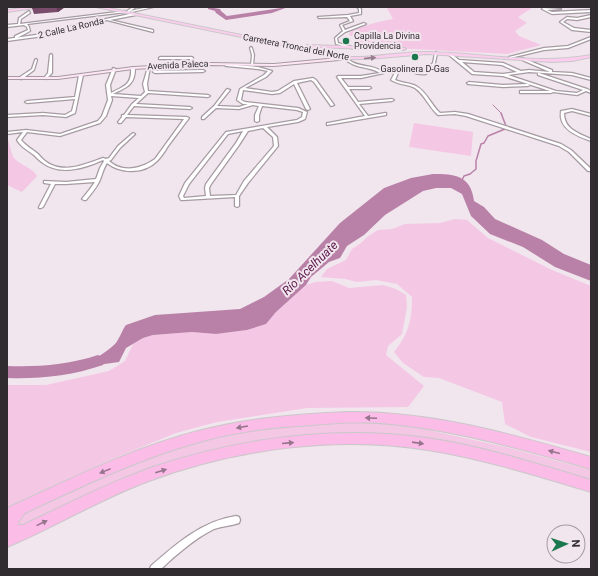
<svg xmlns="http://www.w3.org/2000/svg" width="598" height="576" font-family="Roboto,sans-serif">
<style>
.green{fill:#f4c7e5}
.water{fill:#b981a8}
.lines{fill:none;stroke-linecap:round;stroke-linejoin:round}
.stream-far1{stroke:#b981a8;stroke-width:1}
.stream{stroke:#b981a8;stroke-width:1.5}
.river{fill:#b981a8;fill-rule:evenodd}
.minor-casing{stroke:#a69ba2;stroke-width:2.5}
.tertiary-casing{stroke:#a69ba2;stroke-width:2}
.secondary-casing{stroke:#a69ba2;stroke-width:2}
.primary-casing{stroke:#c9c8c9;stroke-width:2}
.trunk-casing{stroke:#c9c8c9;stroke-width:2}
.minor{fill:#fff;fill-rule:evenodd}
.tertiary{fill:#fff;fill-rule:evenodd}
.secondary{fill:#fee6f6;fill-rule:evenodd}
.primary{fill:#fccdee;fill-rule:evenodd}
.trunk{fill:#fbbce8;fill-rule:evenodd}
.wall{fill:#7a4c6c}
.shaded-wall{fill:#633e58}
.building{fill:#8e587e;stroke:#633e58}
.oneway{fill:#967c8e}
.oneway2{fill:#96748c}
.poi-dot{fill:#1b784e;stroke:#f1e6ed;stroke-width:1.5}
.labels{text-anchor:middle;stroke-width:4;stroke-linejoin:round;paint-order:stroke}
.far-street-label{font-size:9px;fill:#302c2f;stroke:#f1e6ed}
.far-poi-label{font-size:9px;fill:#302c2f;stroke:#f1e6ed;text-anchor:start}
.water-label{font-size:12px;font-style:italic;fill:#5a164b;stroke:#f1e6ed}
</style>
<rect width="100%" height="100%" fill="#f1e6ed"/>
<g class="green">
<path d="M384,7h147l1,1 -14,9 9,6 -12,8 4,5 22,9 -34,9 -152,-8 3,-7 -9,-4 2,-4 23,-8 19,-4 -6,-11z"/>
<path d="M414,123l59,9 -2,24 -62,-9z"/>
<path d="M7,139h1c2,6 3,14 6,19 7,8 18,9 23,18l-15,16 -15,-7z"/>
<path d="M455,219l12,1 21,18 64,32 39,16v166l-60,-15 -26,-13 -3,-22 -63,-24 -15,-1 -21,-14 -9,-11c15,-19 18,-32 18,-55l-15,-13 -21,-4 -19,2 -12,-3 -24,-2 6,-8 19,-9 6,-11 9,-6 6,-6 11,-7 14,-1 13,-5 35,-1z"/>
<path d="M332,281l17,7 34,-3 13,4 10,6 1,12 -5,27 -14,12 -2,9 38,31 -16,21 -101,1 -90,14 -41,11 -66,27 -103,47v-122h39l63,-14 16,-10 8,-17 10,-6 10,-3 39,-3 24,2 31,-4 19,-6 10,-12 30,-27 9,-3z"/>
<path d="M347,422l59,3 104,23 81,22v11l-172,-42 -176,6 -218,82 -7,-1v-4l5,-8c68,-32 136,-64 210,-80 38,-7 76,-10 114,-12z"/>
</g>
<path class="water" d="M433,174c21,0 38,1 41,27l10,6 11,12 47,21 22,14 27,11v16l-36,-14 -32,-20 -33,-13 -19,-18 -9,-22 -11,-6h-15l-13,3 -38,24 -21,20 -17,11 -7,12 -11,4 -18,15 -5,8 -30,27 -10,12 -19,6 -31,4 -24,-2 -39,3 -10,3 -17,10 -7,14 -36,5c9,-7 24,-15 32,-23 4,-4 7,-14 11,-19l29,-10 85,-6 24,-12 25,-18 51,-56 44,-35 27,-10z"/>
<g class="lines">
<path class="stream-far1" d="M493,105l9,9"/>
<g class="stream">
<path d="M501,113l5,13"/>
<path d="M462,180l2,-4 6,-2 6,-5v-8l5,-17 3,-1 4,-7 17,-7"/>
</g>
<g class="river">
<path d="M208,7l12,2 1,2 6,5 61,-9 -16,6 -46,7 -10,-7 -1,-2 -7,-2z"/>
<path d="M98,355l5,2 2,4 -2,4c-32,11 -63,14 -96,13v-12c31,1 61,-1 91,-11z"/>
</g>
<defs>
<g id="minor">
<path d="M133,7h3l-7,5 -2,-1z"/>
<path d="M357,7h2l2,2v5l-11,2 3,5 -11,4 3,5 19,-7 2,1 -21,8 -8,6 1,5 18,5 -1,1 -19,-5 -1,-6 8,-7 -3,-6 10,-4 -3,-4 -28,1 -1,-1 30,-2 11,-2v-4z"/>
<path d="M543,8l18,1 -14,1 5,2 39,-2v2l-39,2 -10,-5z"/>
<path d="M29,11l1,2 -9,6 -1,5 105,-13 1,1 -99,12 2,3 1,4 -13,7h-2v-2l13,-6 -1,-3 -3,-2 -17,2v-2l11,-1 1,-6z"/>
<path d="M135,13l1,2 -26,5 43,10v2l-46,-12 -39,9 -10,5 -51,7v-2l50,-7 10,-5z"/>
<path d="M591,15v2l-14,3 -10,-1 -4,3 11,6 17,2v2l-19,-2 -12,-8 7,-5 10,1z"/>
<path d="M591,37v2l-23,9 -24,2 -34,8 -1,-1 35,-9 24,-2z"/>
<path d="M251,47l1,1 2,7 -1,10 -1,1 -1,-1 1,-10 -2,-7z"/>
<path d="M436,52l1,1 -2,10 -9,11c-13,2 -15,-5 -26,-6l-5,12c7,3 15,3 21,6 11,6 15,19 24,27l15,-1 13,2 93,30 10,6 20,19v2h-3l-19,-19 -10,-6 -93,-30 -11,-2 -17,1c-9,-8 -13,-20 -23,-27 -7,-4 -16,-3 -24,-8l7,-13c9,-3 16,6 26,5l9,-9 2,-10z"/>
<path d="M450,53l9,7 44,3 18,8 8,-1 21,2 -30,-13 2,-1 30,12v2l20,1 19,5v2l-19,-5 -43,-3 -21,3 48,16 21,2 6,-3 -45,-15v-2h1l48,16 4,2v2l-5,-2 -9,4 -24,-3 -2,1h-31v-2h30l-47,-15 -31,-2 -23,-19zM462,62l40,3 15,7 -14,2 -29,-2z"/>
<path d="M51,54l1,1v18l-6,6 -2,-1 4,-5 2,-18z"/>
<path d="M160,57h32l1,1 -1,7 -1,1 -1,-1v-6h-31v-1z"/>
<path d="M348,57h2l-1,3c10,8 25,4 35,13l-23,5h-20l7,9h22l1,1 -2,1h-20l9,13 34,-3 2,1 -2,1 -33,3 9,12 17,-3h1v2l-59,10v-2h1l37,-7 -28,-39 1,-1h23l19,-3c-11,-7 -24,-4 -34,-13z"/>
<path d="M36,59l1,1 -3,10 -12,9h-2v-2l12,-8 3,-9z"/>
<path d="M225,64l33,3 14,4 -6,6 -21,11 27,4 6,-1 16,-10 19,-3 3,2 18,25 -3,1 -17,-24 -3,-2 -14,3 13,26 -2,1 -2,-1 -12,-25 -14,9 -8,1 -29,-4 -2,10 4,2 53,6 9,4 -2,7 -7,3 -31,5 10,10 1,9 -30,37 -9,13v10l-2,1 -2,-1v-9l-52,3h-2l-2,-4 6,-13 41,-51 71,-12 5,-3 1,-5 -6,-2 -35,-4 -3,9v6l-2,1 -2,-1v-6l4,-9 -6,-1 -14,4 -23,-1 -12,11h-2v-2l12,-11 13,-17 3,1 -13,16 22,1 9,-3h-5l-6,-4 3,-11 24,-14 4,-4 -10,-2 -32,-3 -1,-1zM263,128l10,9 1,9 -30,35 -8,14 -26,1 -1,-8 2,-4 28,-39 9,-14zM243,131l-7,12 -30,41 -1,4 1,8 -22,2 -1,-2 6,-12 39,-50z"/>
<path d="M155,65l1,1 1,5 46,-1 2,1 -2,1 -48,1 -2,-1 1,-6z"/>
<path d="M149,66l1,1 -3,17 1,7 60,4 2,1 -2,1 -60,-4 -12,11 54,3 2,1 -2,1 -56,-3 -7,9 60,2 2,1c-7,9 -14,19 -21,28 -3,5 -7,11 -11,15 -13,13 -36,13 -50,2 -4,6 -5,13 -8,19 -3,6 -8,12 -13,18h-2l-2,-1 8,-10 5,-7 -29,2h-11l-12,23 -2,1h-2v-1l12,-23 -7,-1v-2l22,1 30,-3 4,-11 4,-7 -1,-1c-18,8 -42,16 -60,3 -3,-2 -6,-5 -9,-8 -5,-4 -11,-7 -15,-12l-2,-3 6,-8 -16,2v-2l19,-2 34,4 38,-13 4,-5 6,-16 -2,-15 7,-17 3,1 -6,16 1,8c13,-7 21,-8 20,-25l2,-1 2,1c0,17 -8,19 -22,26l28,2 4,-4 -2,-8 5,-17zM111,96l28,2 -7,6 -8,11h-2v2l-4,5 1,1h2l5,-6 58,2 -29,40c-14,10 -33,14 -46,2l2,-1 9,-12 14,-13 1,-1 -2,-1 -15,13 -9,12 -3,1 -3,-1c-18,6 -40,17 -58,3 -3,-2 -5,-5 -7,-7 -6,-5 -12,-8 -17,-14l6,-8 33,4 40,-13 6,-7 6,-16z"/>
<path d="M81,74l2,1 -8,38 -9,4 -23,-2 -36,2v-2l36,-2 22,2 7,-4 3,-12 -48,4 -2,-1 2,-1 48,-4 4,-22z"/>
<path d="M469,82l34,3 25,-1 2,1 -2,1 -25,1 -35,-3 -1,-1z"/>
<path d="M572,109l19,5v2l-19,-5 -8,2c0,16 14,20 27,26v2c-14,-5 -33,-12 -30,-30z"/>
<path d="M236,516l3,1 1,3 -1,3c-8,3 -17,3 -25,6 -20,10 -37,25 -53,40h-11l1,-3c25,-22 51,-45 85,-50z"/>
</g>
<path id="tertiary" d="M148,7h6l-22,5 -2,-1z"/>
<path id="secondary" d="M349,57l2,1 -1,1 -76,7 -64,-1 -77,4 -75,10h-51v-2h51l75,-10 77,-4 64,1z"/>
<g id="primary">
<path d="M30,7h11l-34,5v-2z"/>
<path d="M96,7h8l245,50c27,1 53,-6 80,-5 54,1 108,13 162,3v2l-19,4 -20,1 -125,-8 -59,5h-19z"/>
<path d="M307,45l97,3 2,1 -2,1 -95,-3z"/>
</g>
<path id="trunk" d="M348,412c83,-1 164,22 243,45v12c-66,-19 -132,-38 -200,-45 -27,-3 -53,-1 -79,1 -39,2 -79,7 -116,18 -60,17 -115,44 -171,70l-6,8 -1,4h5c42,-20 83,-41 127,-57 88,-30 184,-43 277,-30 56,8 110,26 164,42v12c-54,-16 -107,-33 -163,-42 -92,-15 -192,-1 -279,31 -49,18 -94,46 -142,66v-39c62,-28 124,-60 191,-77 49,-13 99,-17 150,-19z"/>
</defs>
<use href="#minor" class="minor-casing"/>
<use href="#tertiary" class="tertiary-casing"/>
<use href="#secondary" class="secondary-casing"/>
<use href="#primary" class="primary-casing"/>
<use href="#trunk" class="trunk-casing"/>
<use href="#minor" class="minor"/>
<use href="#tertiary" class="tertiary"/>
<use href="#secondary" class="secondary"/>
<use href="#primary" class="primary"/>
<use href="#trunk" class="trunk"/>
</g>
<path class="wall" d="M33,7h32l-7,5 -24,2 -2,-6z"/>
<path class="shaded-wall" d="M56,7h9l-7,5z"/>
<path class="building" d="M33,7h18l-19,1z"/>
<defs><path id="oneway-solid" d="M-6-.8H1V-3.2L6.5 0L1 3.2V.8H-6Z"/></defs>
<use class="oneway" href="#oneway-solid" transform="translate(370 58) rotate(-5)"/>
<g class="oneway2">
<use href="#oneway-solid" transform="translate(371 418) rotate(-178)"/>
<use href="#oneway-solid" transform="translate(242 427) rotate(170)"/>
<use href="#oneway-solid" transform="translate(288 443) rotate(-5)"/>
<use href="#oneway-solid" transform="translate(418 443) rotate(8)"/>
<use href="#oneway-solid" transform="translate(554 452) rotate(-165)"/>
<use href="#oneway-solid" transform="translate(105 471) rotate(158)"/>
<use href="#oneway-solid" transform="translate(161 471) rotate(-18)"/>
<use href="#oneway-solid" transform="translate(42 523) rotate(-26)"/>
</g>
<g class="poi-dot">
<circle cx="346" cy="41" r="4"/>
<circle cx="415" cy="57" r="4"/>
</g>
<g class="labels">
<g class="far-street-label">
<text transform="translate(71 28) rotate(-13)" y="3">2 Calle La Ronda</text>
<text transform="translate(296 47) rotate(11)" y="3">Carretera Troncal del Norte</text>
<text transform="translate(178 65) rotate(-3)" y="3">Avenida Paleca</text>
</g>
<g class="far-poi-label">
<text x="354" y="39">Capilla La Divina<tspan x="354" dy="10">Providencia</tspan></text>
<text x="415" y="72" text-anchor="middle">Gasolinera D-Gas</text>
</g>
<g class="water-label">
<text transform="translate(310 268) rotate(-44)" y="4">Río Acelhuate</text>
</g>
</g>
<rect width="598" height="576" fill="none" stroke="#302c2f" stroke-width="16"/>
<g transform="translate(566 544) rotate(87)"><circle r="19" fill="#f1e6ed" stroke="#a49ca1"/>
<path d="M0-3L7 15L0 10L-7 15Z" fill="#1b784e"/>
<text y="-6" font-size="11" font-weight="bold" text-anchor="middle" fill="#302c2f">N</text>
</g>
</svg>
